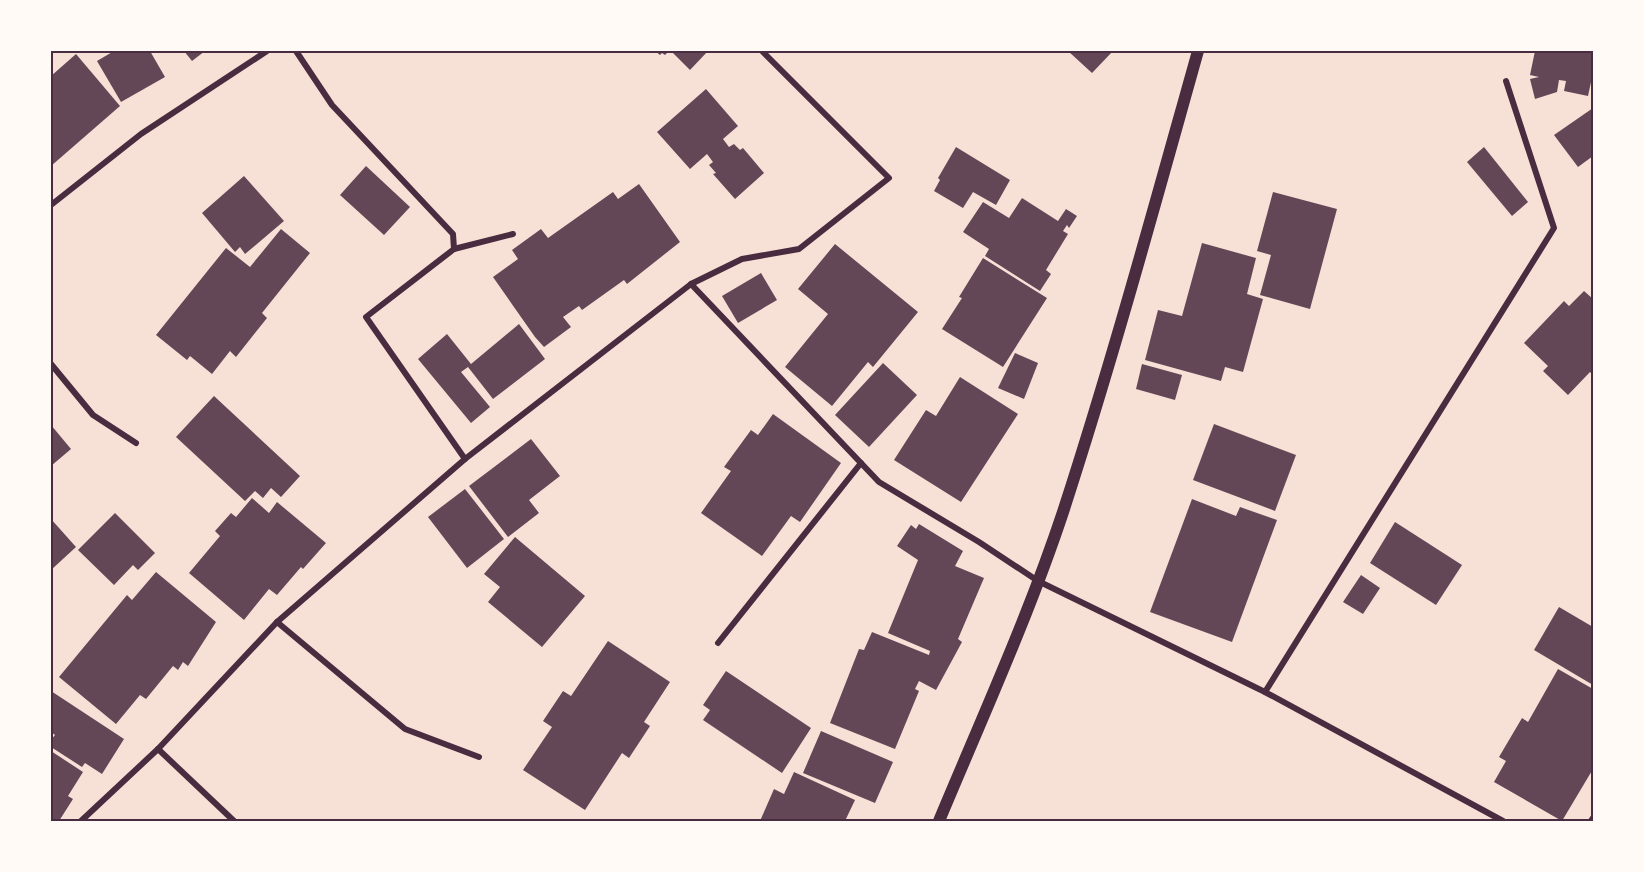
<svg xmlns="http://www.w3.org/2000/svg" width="1644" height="872" font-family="Commissioner,sans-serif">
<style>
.building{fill:#644757}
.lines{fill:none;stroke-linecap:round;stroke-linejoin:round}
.minor{stroke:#4a2c40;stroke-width:6}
.secondary{stroke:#4a2c40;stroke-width:12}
.neatline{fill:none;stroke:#4a2c40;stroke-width:2}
</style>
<rect width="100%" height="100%" fill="#f7e1d7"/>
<g class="building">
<path d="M114,51h36l15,26 -44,25 -24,-41z"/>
<path d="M184,51h21l-13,10z"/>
<path d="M655,51h14l-4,4 -3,-2 -2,2z"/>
<path d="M674,51h34l-18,19 -17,-17z"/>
<path d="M1068,51h45l-21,22z"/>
<path d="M1535,51h58v22l-5,23 -24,-5 2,-10 -7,-1 -2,12 -22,7 -5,-20 9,-2 -9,-2z"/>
<path d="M76,54l44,52 -69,60v-90z"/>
<path d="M706,89l32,37 -15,13 6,8 5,-3 6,6 3,-2 21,25 -29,26 -22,-25 3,-1 -7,-8 4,-3 -6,-8 -17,15 -33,-37z"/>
<path d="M1593,108v48l-15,11 -24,-32z"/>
<path d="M956,147l54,33 -14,25 -23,-13 -10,16 -29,-17 6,-11 -2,-2z"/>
<path d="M1484,147l44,55 -16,14 -45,-54z"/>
<path d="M366,166l44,41 -26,28 -44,-40z"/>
<path d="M244,176l40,45 -39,33 -5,-7 -5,5 -33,-39z"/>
<path d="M639,184l41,58 -53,42 -3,-4 -42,30 -3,-4 -16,11 8,10 -27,20 -9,-10 -42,-60 25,-18 -6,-9 29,-21 7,9 65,-46 5,7z"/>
<path d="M1273,192l64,17 -27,100 -50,-14 11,-40 -14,-4z"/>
<path d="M1022,198l36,23 8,-12 11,7 -8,12 -2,-3 -4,6 5,3 -22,36 5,4 -11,17 -55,-35 4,-7 -26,-17 20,-30 26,16z"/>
<path d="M281,229l29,24 -48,60 5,5 -31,39 -6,-6 -18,23 -22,-18 -3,4 -31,-25 70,-87 24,19z"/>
<path d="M1202,243l54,15 -9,36 16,5 -20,73 -18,-5 -4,14 -76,-21 13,-50 24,6z"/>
<path d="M835,244l83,68 -45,55 -5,-5 -36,44 -47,-39 43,-53 -30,-25z"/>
<path d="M983,258l64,40 -44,69 -61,-38 20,-31 -3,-1z"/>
<path d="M761,273l16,27 -39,23 -16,-27z"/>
<path d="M1584,291l9,8v76l-3,-3 -22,23 -25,-24 5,-5 -24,-23 40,-42 5,5z"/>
<path d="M519,324l26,35 -52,40 -25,-32 -7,5 29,35 -19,16 -53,-64 29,-25 24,30z"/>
<path d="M1015,353l23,10 -14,36 -26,-11z"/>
<path d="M883,363l34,32 -48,52 -34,-32z"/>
<path d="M1142,364l40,11 -7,25 -39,-11z"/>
<path d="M960,377l58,37 -57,88 -67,-42 32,-50 10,6z"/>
<path d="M214,396l86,80 -19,21 -10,-9 -8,10 -8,-7 -10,10 -69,-64z"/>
<path d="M773,414l68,49 -41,59 -9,-6 -29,40 -61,-43 30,-42 -7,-4 27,-37 7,5z"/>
<path d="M1214,424l82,31 -21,56 -82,-31z"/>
<path d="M51,425l20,24 -20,17z"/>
<path d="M531,439l29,37 -31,24 10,13 -31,24 -39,-51z"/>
<path d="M465,489l39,50 -37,29 -39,-51z"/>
<path d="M252,498l17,15 8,-11 49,41 -23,26 -2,-2 -24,28 -8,-6 -25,31 -55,-47 31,-37 -5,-5 16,-18 5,4z"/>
<path d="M1192,499l44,17 4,-9 37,13 -45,122 -82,-30z"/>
<path d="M115,513l40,40 -17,17 -5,-5 -19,20 -36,-35z"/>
<path d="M51,519l25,28 -25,23z"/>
<path d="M1395,522l67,43 -26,40 -66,-42z"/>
<path d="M919,524l44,27 -8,15 29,12 -26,61 4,3 -26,48 -17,-9 -4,8 4,2 -24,58 -65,-26 29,-74 5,1 8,-18 57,23 1,-4 -42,-18 30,-73 -21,-14 14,-21 5,4z"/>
<path d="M515,537l70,59 -43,51 -54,-45 12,-15 -16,-13z"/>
<path d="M156,572l60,50 -28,44 -5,-4 -5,8 -5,-4 -27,33 -6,-4 -24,29 -57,-47 68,-82 5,5z"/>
<path d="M1361,575l19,13 -17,26 -20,-12z"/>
<path d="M1559,607l34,20v58l-59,-35z"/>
<path d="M608,641l62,41 -26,40 6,4 -21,32 -7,-5 -37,57 -62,-40 29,-43 -9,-6 20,-30 8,5z"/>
<path d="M1558,669l35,20v80l-31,52 -68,-39 12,-21 -7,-4 23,-39 6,4z"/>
<path d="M726,671l85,57 -29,45 -79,-53 7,-10 -7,-5z"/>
<path d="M51,691l73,48 -22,35 -17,-11 -3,4 -31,-20v-7l4,-5 -4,-3z"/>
<path d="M821,731l72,31 -18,41 -72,-30z"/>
<path d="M51,751l32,21 -15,24 5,3 -14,22h-8z"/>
<path d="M794,772l61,28 -10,21h-85l14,-32 10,5z"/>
</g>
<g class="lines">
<g class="minor">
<path d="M296,51l36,54 121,129 1,15"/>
<path d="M51,205l90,-71 126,-83"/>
<path d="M691,284l188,198 100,60 59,39 227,111 238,129"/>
<path d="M51,364l42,51 43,28"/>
<path d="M465,459l-99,-142 88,-68 59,-15"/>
<path d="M277,622l128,107 74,28"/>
<path d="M718,643l143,-180"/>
<path d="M1265,692l289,-464 -48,-147"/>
<path d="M158,749l76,72"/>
<path d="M81,821l77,-72 119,-127 188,-163 226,-175 51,-25 57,-10 90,-71 -127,-127"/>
<path d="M1591,821l2,-3"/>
</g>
<path class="secondary" d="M939,821c43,-103 90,-206 125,-312 49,-151 91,-305 134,-458"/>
</g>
<rect width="1644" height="872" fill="none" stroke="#fffaf5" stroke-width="105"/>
<rect x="52" y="52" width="1540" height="768" class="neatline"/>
</svg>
